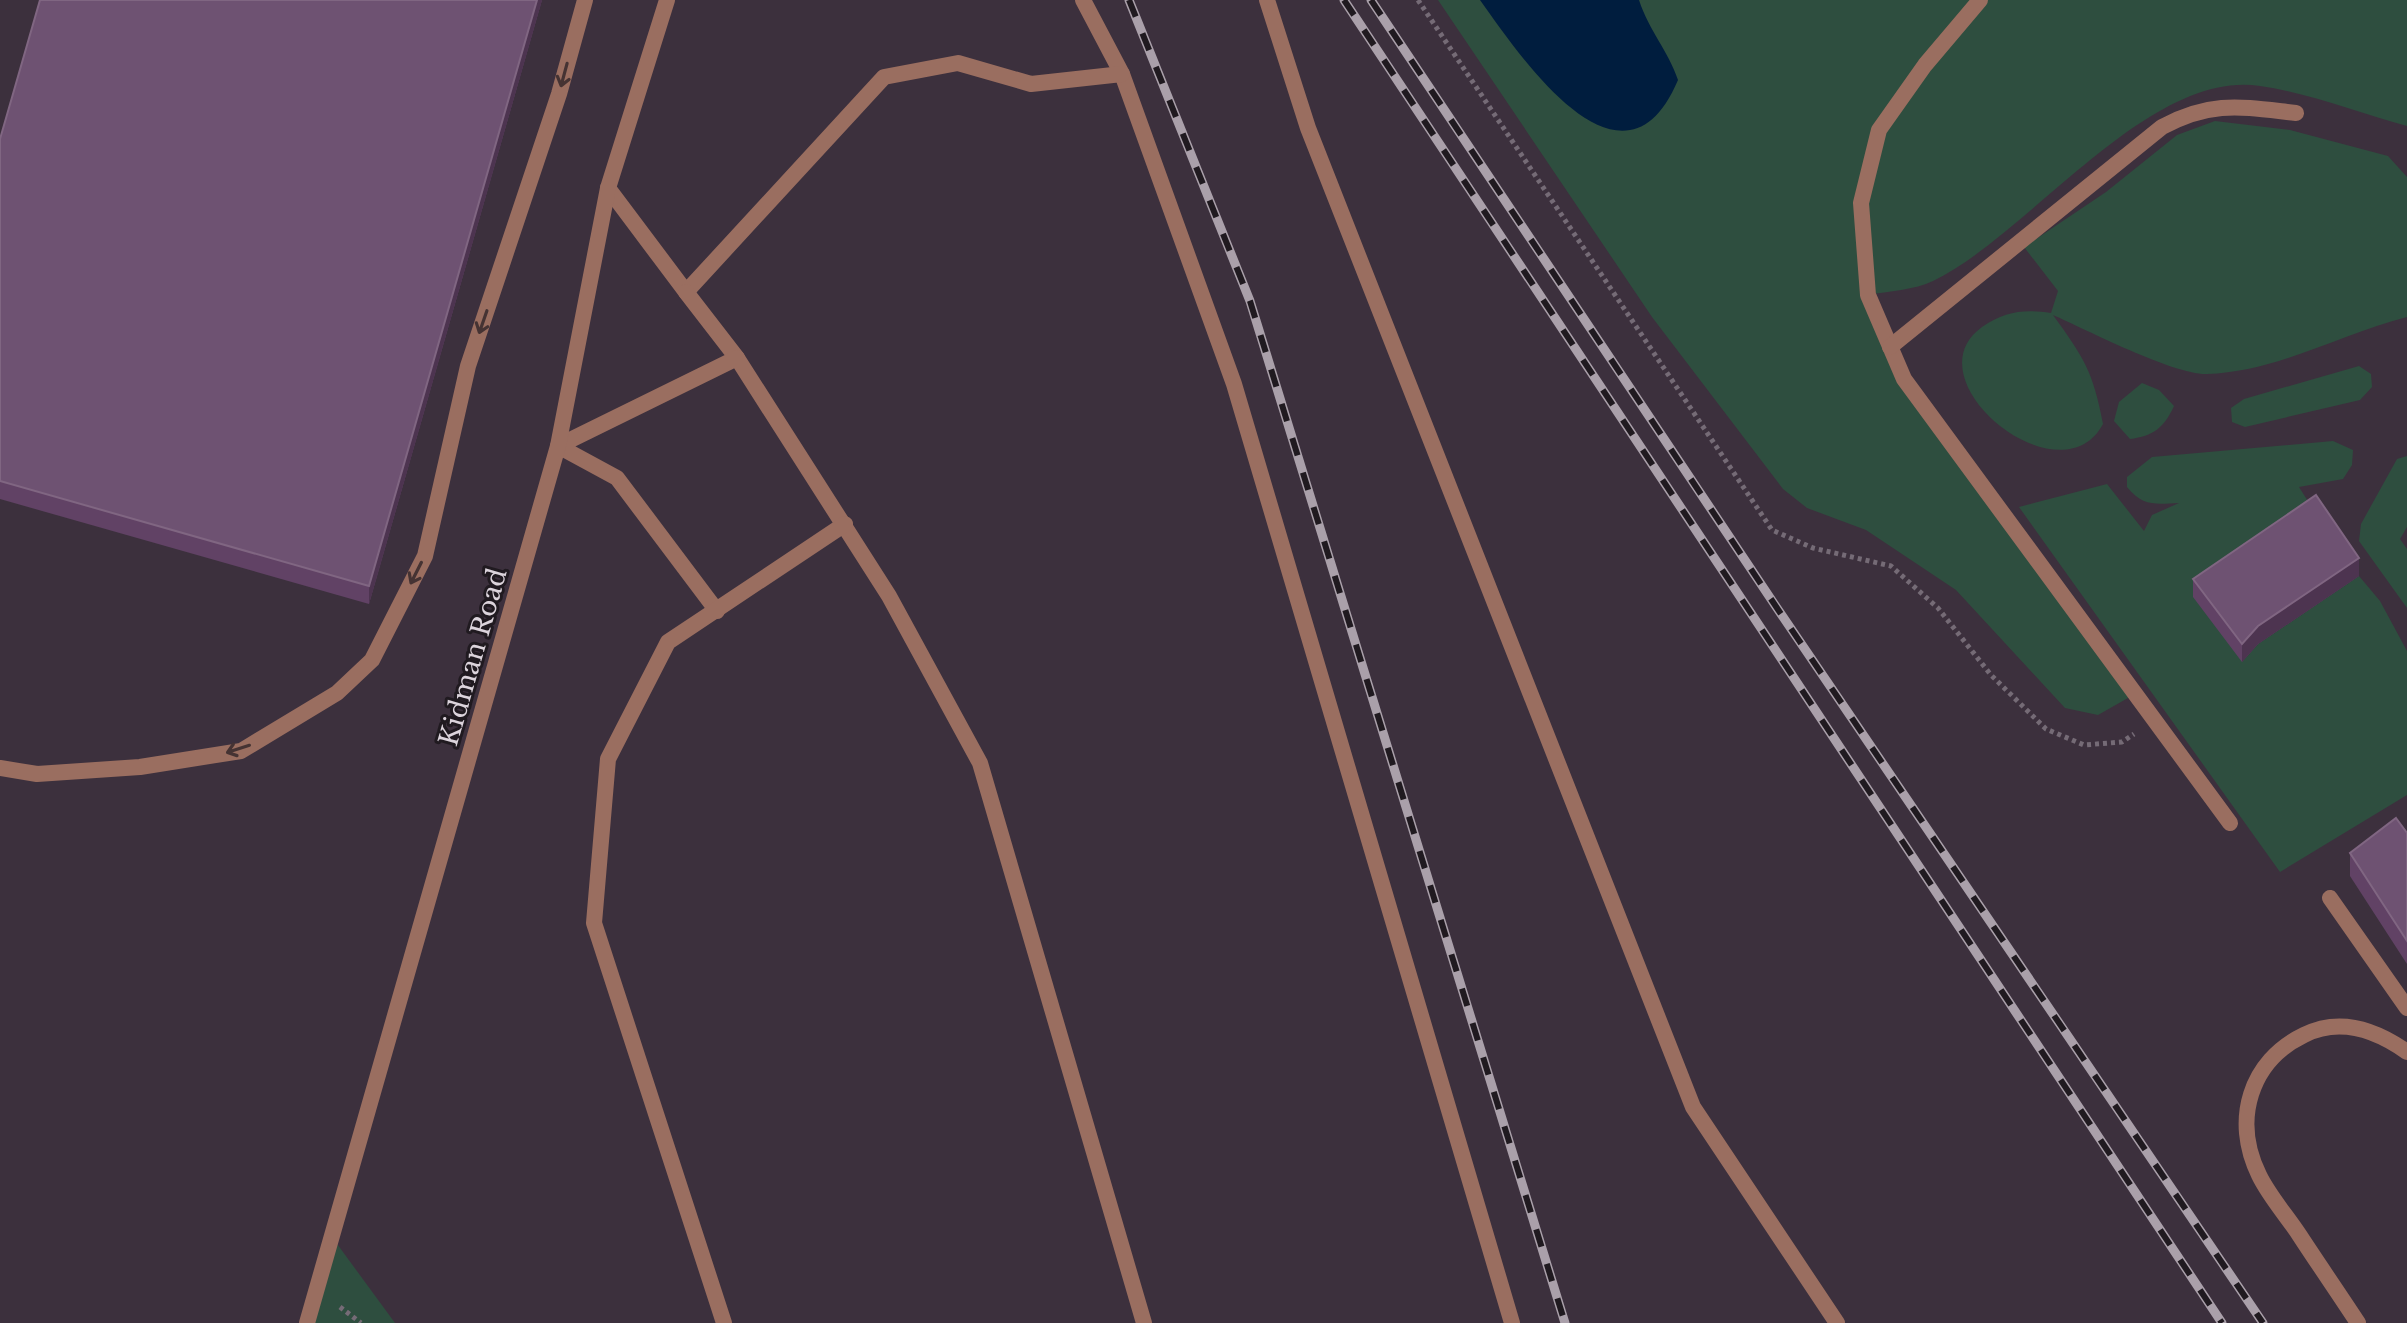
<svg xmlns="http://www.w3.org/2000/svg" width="2407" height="1323" font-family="'Libre Baskerville',serif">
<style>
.green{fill:#2e4e3f}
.water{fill:#001d3e}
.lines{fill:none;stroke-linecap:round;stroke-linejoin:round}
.path{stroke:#756b76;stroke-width:5;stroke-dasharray:4 4;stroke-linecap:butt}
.service{stroke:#9a6e60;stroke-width:16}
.minor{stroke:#9a6e60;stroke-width:16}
.rail-casing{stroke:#aaa0aa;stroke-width:9}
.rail{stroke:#201a20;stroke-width:6;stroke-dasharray:18;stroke-linecap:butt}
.wall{fill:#614265}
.shaded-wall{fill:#4d3450}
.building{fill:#6e5272;stroke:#806682;stroke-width:2}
.oneway{stroke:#453333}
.labels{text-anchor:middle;stroke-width:6;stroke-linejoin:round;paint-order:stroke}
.street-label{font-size:26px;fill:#dcd4dc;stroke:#201a20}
</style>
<rect width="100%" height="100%" fill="#3c303d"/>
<g class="green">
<path d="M1438,0h969v126c-48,-13 -98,-33 -147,-40 -112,-17 -231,149 -327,195 -18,9 -45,10 -65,14l36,85 231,314 -37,21 -33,-7 -109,-118 -90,-60 -59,-22 -24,-19 -131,-172z"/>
<path d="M2215,121l75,9 98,26 19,21v140c-66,17 -131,55 -200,57 -33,1 -120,-44 -154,-59 31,43 40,56 50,109 -42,79 -195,-44 -121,-97 23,-16 43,-18 69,-14l7,-22 -34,-44 82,-55 71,-57z"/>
<path d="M2359,366l12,8 1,13 -12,13 -115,27 -13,-5 -1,-14 13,-9z"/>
<path d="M2142,383l17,7 15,16c-10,22 -21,30 -44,33l-16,-18 5,-19z"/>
<path d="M2333,441l20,9 -1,15 -9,14 -44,8 17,27 -74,148 16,-18 101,-68 21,25 27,50v144l-127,77 -261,-365 88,-23 37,47 8,-16 27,-12c-23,1 -36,4 -52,-16v-10l25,-20z"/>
<path d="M2407,456v71l-7,12 7,10v59l-48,-67 2,-17 36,-65z"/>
<path d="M332,1237l63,86h-88z"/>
</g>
<path class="water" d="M1480,0h159c10,31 29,50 39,80 -55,130 -158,-24 -198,-80z"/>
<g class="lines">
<g class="path">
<path d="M1418,0l354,530 41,18 78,18 47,42 53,67 55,54 38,16 38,-3 12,-8"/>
<path d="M340,1307l21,16"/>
</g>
<g class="service">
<path d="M1083,0l39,74 112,310 278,939"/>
<path d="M1267,0l41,128 385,979 144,216"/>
<path d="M1980,0l-55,65 -46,65 -18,73 7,92 36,84 326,444"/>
<path d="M608,188l78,104 198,-215 74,-14 73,21 91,-10"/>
<path d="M686,292l51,66"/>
<path d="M1890,347l272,-220c50,-27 80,-20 134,-14"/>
<path d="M717,611l-100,-133 -59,-32 179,-88 152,238 91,167 164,560"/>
<path d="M0,768l37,6 103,-7 101,-16 96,-58 35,-33 53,-104 43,-190 91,-272 26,-94"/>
<path d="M2330,898l77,110"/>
<path d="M724,1323l-130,-400 14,-164 60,-117 177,-118"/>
<path d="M2358,1323c-19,-29 -39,-58 -58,-87 -13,-20 -31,-40 -41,-61 -27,-55 -9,-114 45,-140 36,-18 72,-5 103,17"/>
</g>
<path class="minor" d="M307,1323l251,-877 50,-258 59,-188"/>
<defs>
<g id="rail">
<path d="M1129,0l121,301 315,1022"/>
<path d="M1344,0l878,1323"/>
<path d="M1371,0l408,611 484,712"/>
</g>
</defs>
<use href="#rail" class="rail-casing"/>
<use href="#rail" class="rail"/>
</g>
<g class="wall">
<path d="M542,0l-173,604 -369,-105v-360z"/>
<path d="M2359,576l-101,68 -16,18 -49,-65v-18z"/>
<path d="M2407,833v131l-57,-88v-23z"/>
</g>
<g class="shaded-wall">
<path d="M537,0h5l-173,604v-18z"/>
<path d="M2359,558v18l-101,68 -16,18v-18l16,-18z"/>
</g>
<g class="building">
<path d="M40,0h497l-168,586 -369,-105v-342z"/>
<path d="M2316,495l43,63 -101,68 -16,18 -49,-65z"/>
<path d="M2396,818l11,15v108l-57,-88z"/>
</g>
<defs><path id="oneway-shaft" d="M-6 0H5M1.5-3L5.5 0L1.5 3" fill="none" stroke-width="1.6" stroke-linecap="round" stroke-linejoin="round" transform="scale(2)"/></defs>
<g class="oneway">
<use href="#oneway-shaft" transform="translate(564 75) rotate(105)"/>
<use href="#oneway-shaft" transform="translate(483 322) rotate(109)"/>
<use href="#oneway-shaft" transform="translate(416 573) rotate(117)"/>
<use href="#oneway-shaft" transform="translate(238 749) rotate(162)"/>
</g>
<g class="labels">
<g class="street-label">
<text transform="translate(473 657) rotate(-74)" y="9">Kidman Road</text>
</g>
</g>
</svg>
